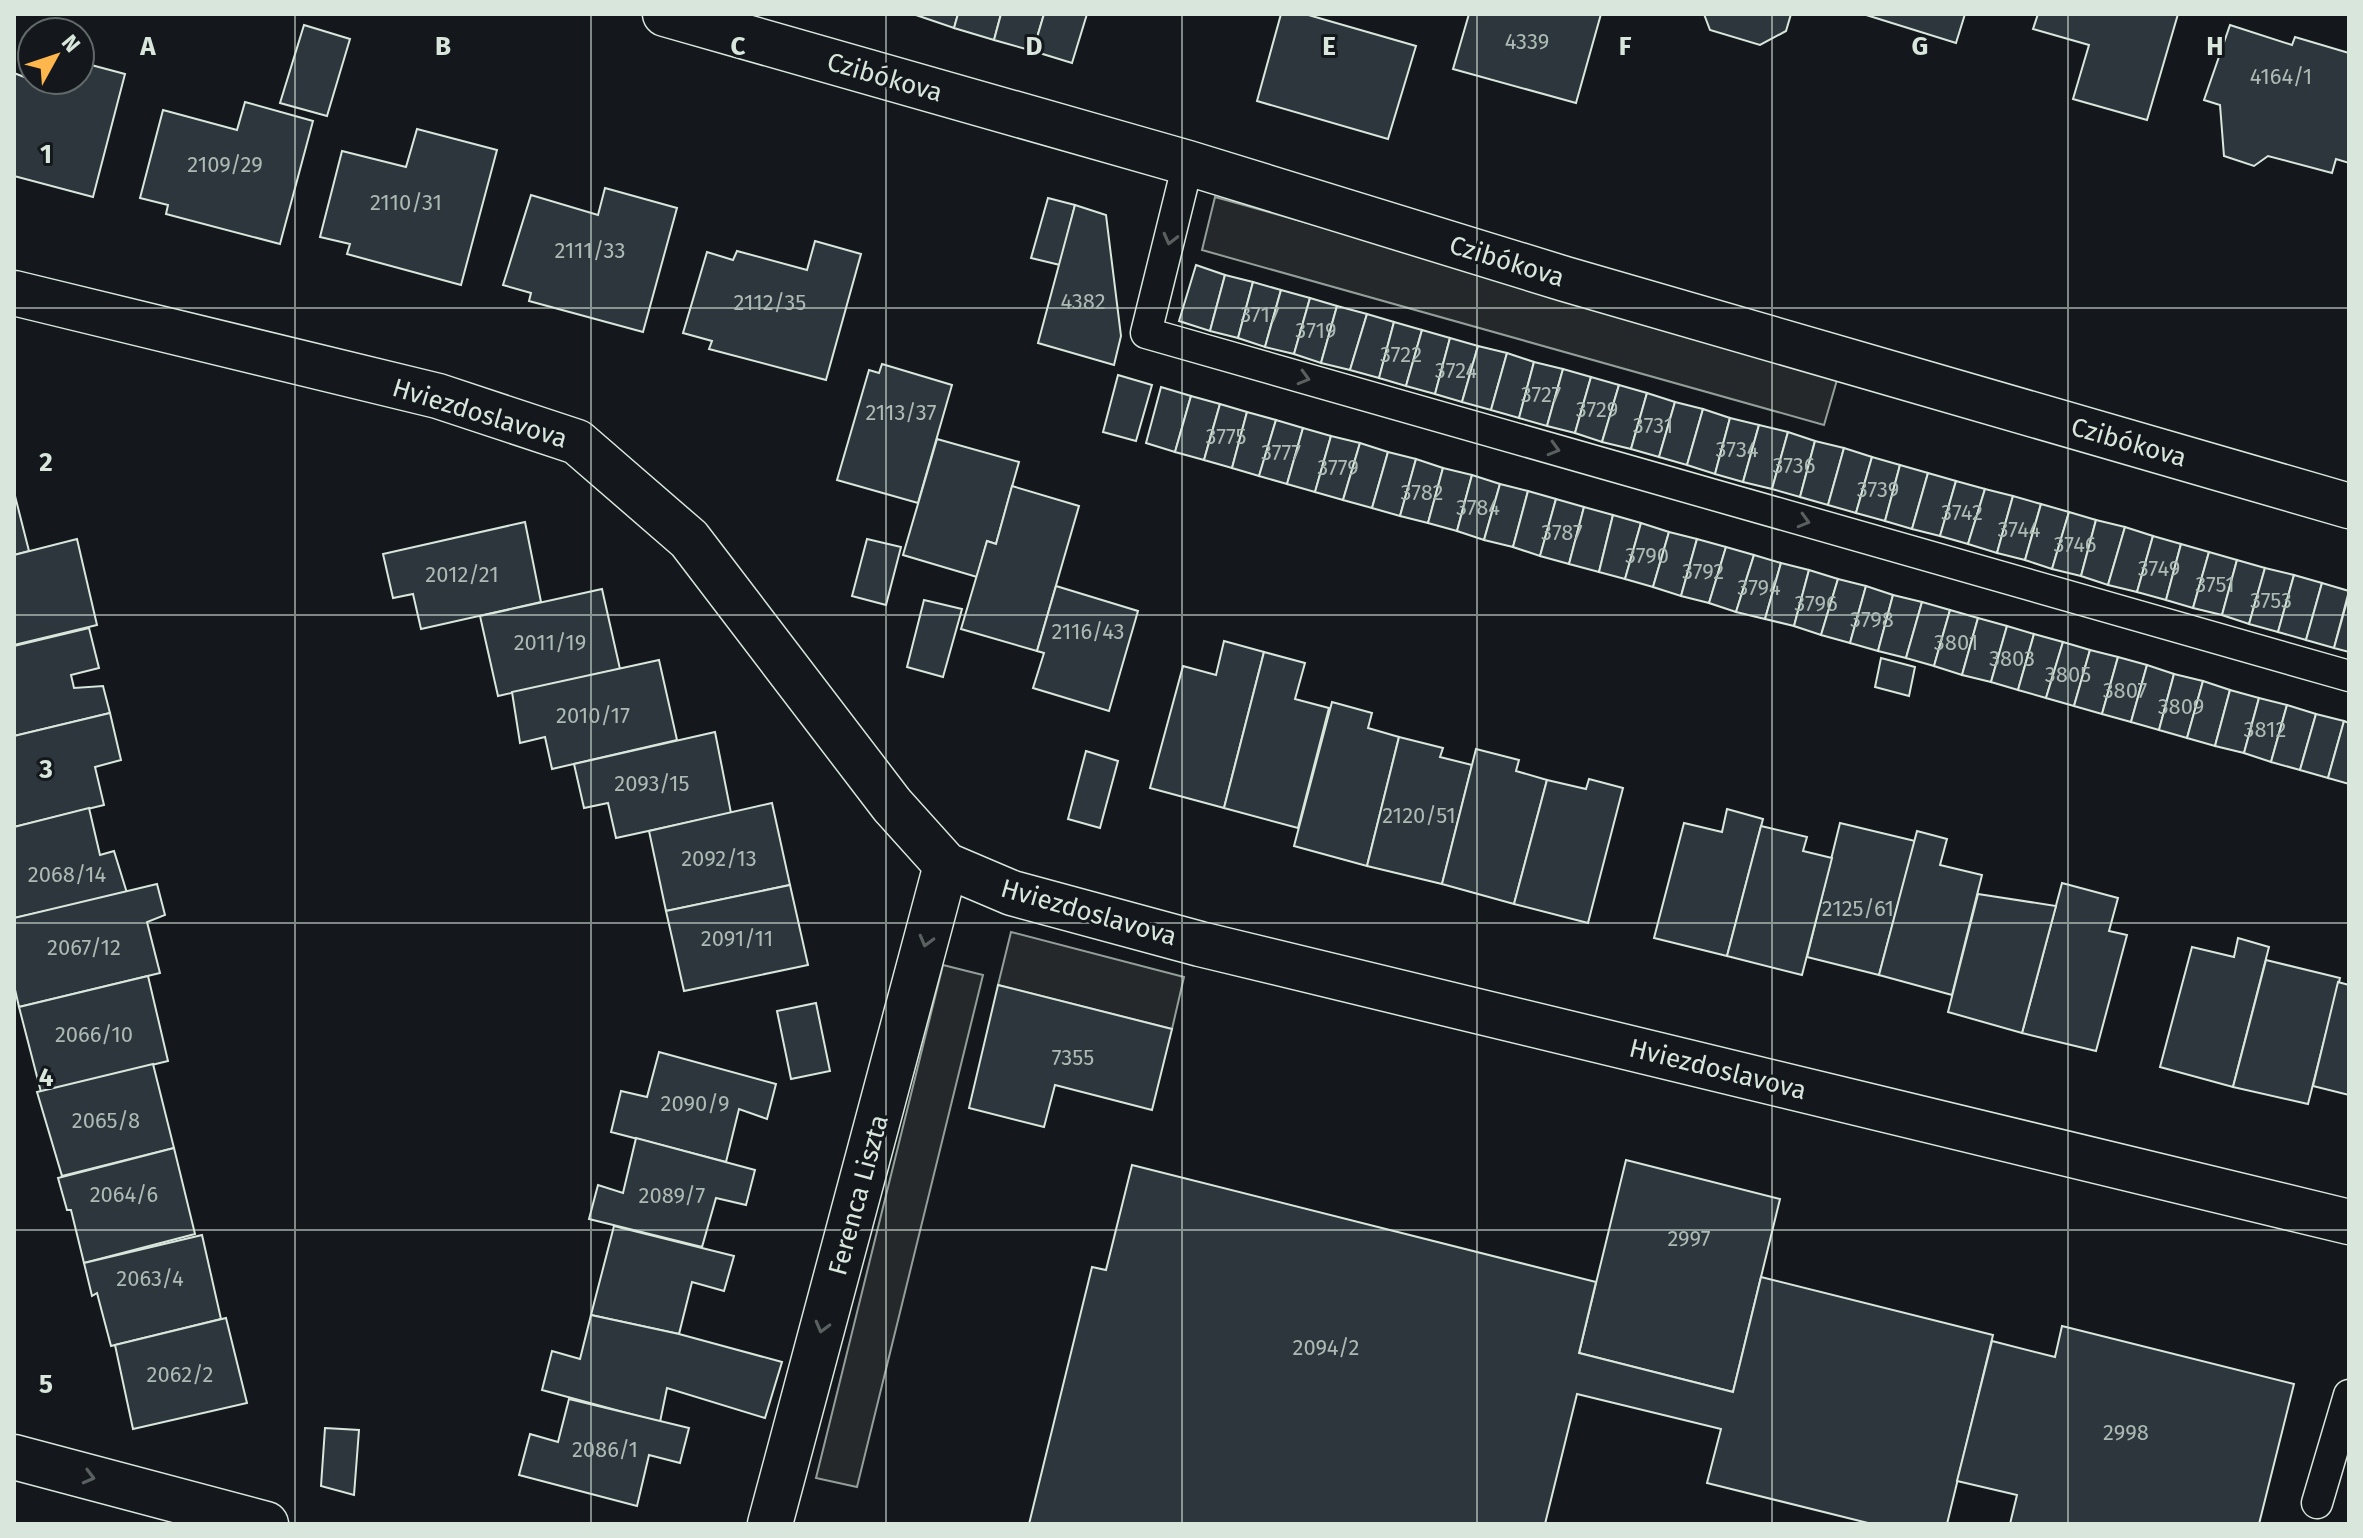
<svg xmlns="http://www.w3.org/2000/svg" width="2363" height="1538" font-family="'Fira Sans',sans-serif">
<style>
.parking{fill:#24282b;stroke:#939e99;stroke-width:2}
.building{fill:#2c363c;stroke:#d8e6dc;stroke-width:2}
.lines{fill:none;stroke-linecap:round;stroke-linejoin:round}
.lane-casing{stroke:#d8e6dc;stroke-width:33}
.street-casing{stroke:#d8e6dc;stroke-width:47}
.lane{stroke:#14181c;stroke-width:30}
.street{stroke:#14181c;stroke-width:44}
.oneway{stroke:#59605f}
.grid{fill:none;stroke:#d8e6dc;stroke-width:2;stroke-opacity:0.55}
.labels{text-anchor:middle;stroke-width:6;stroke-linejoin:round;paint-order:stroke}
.number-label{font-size:22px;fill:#adbab4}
.street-label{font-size:26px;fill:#d8e6dc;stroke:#14181c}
.grid-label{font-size:26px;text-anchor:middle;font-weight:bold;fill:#d8e6dc;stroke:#14181c;stroke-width:6;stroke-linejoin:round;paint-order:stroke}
</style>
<rect width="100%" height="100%" fill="#14181c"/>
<g class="parking">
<path d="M1215,197l624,176 -15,52 -622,-175z"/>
<path d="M1011,932l173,45 -12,52 -174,-44z"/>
<path d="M943,965l40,10 -126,512 -41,-9z"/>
</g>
<g class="building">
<path d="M913,14h45l-4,14z"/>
<path d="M958,14h43l-7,26 -40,-12z"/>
<path d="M1001,14h43l-11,37 -39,-11z"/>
<path d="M1044,14h43l-15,49 -39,-12z"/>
<path d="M1281,14h24l111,32 -28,93 -131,-38z"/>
<path d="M1469,14h132l-25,89 -123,-34z"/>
<path d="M1704,14h87l-5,17 -26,14 -50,-15z"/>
<path d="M1863,14h102l-9,29z"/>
<path d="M2038,14h140l-31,106 -74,-21 16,-54 -56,-16z"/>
<path d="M304,25l46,14 -23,77 -47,-13z"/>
<path d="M2230,25l62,20 3,-8 54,16v110l-13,-4 -4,14 -64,-17 -14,10 -30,-10 -4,-51 -16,-5z"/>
<path d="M80,62l45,12 -32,123 -79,-21v-103l18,7h48z"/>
<path d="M245,102l68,19 -33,123 -114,-30 2,-9 -28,-7 23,-88 74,20z"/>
<path d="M417,129l80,21 -36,135 -114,-31 3,-10 -30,-7 22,-86 64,16z"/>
<path d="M605,188l72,20 -34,124 -114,-31 2,-8 -28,-8 28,-90 67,20z"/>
<path d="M1048,198l27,7 -15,60 -29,-7z"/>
<path d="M1075,205l31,10 15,121 -7,29 -76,-22z"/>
<path d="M815,241l46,13 -35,126 -117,-31 3,-8 -29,-8 24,-81 26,8 4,-9 70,19z"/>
<path d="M1196,265l29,10 -15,56 -31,-10z"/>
<path d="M1225,275l28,7 -15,56 -28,-7z"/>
<path d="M1253,282l28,8 -16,57 -27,-9z"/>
<path d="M1281,290l29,8 -16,56 -29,-7z"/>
<path d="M1310,298l27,8 -16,57 -27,-9z"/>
<path d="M1337,306l30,8 -17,56 -29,-7z"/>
<path d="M1367,314l27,8 -15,56 -29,-8z"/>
<path d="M1394,322l28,8 -16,56 -27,-8z"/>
<path d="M1422,330l28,8 -15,56 -29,-8z"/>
<path d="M1450,338l28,8 -16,56 -27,-8z"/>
<path d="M1478,346l29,7 -16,57 -29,-8z"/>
<path d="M1507,353l27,9 -15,56 -28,-8z"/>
<path d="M1534,362l29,7 -16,57 -28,-8z"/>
<path d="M882,364l70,21 -34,118 -81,-23 32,-110 10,3z"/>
<path d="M1563,369l28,8 -16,56 -28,-7z"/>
<path d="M1118,375l34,10 -16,56 -33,-9z"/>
<path d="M1591,377l28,8 -17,57 -27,-9z"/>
<path d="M1619,385l28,8 -16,56 -29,-7z"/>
<path d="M1161,387l30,9 -16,56 -29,-9z"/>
<path d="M1647,393l28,9 -16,55 -28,-8z"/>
<path d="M1191,396l29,8 -16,56 -29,-8z"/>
<path d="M1675,402l28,7 -16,56 -28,-8z"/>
<path d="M1220,404l27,8 -15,56 -28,-8z"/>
<path d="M1703,409l27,9 -15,56 -28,-9z"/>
<path d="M1247,412l29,8 -17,56 -27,-8z"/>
<path d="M1730,418l29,7 -16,57 -28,-8z"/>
<path d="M1276,420l27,8 -16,56 -28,-8z"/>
<path d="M1759,425l29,7 -16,57 -29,-7z"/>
<path d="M1303,428l28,8 -16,56 -28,-8z"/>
<path d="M1788,432l27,9 -15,56 -28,-8z"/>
<path d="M1331,436l29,7 -17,57 -28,-8z"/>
<path d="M937,439l82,23 -23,82 -9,-3 -10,36 -74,-22z"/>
<path d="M1815,441l29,7 -16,57 -28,-8z"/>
<path d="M1360,443l28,9 -16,56 -29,-8z"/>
<path d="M1844,448l28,9 -16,56 -28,-8z"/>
<path d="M1388,452l28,7 -16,57 -28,-8z"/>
<path d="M1872,457l28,8 -15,56 -29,-8z"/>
<path d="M1416,459l27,9 -15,55 -28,-7z"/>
<path d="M1900,465l28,8 -16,56 -27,-8z"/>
<path d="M1443,468l29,7 -15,56 -29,-8z"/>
<path d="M1928,473l28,8 -16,55 -28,-7z"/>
<path d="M1472,475l28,9 -16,56 -27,-9z"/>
<path d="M1956,481l29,8 -17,55 -28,-8z"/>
<path d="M1500,484l28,7 -15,56 -29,-7z"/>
<path d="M1012,486l67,20 -42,145 -76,-22 26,-88 9,3z"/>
<path d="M1985,489l28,7 -16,57 -29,-9z"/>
<path d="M1528,491l28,8 -16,57 -27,-9z"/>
<path d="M14,492l15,59 -15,4z"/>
<path d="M2013,496l28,8 -16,56 -28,-7z"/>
<path d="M1556,499l28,8 -15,57 -29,-8z"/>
<path d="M2041,504l28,8 -17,57 -27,-9z"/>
<path d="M1584,507l29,8 -14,57 -30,-8z"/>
<path d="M2069,512l27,8 -15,56 -29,-7z"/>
<path d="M1613,515l28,8 -16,56 -26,-7z"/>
<path d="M2096,520l29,7 -17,58 -27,-9z"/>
<path d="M525,522l16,80 -120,27 -8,-35 -20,4 -10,-44z"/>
<path d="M1641,523l28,9 -16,55 -28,-8z"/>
<path d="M2125,527l28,9 -16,56 -29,-7z"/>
<path d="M1669,532l28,7 -16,57 -28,-9z"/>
<path d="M2153,536l28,8 -15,56 -29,-8z"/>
<path d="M77,539l20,86 -83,20v-90z"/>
<path d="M867,539l34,8 -15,58 -34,-9z"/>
<path d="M1697,539l29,8 -17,56 -28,-7z"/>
<path d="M2181,544l28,8 -16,56 -27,-8z"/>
<path d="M1726,547l28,8 -18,57 -27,-9z"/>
<path d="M2209,552l28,8 -15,55 -29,-7z"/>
<path d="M1754,555l27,8 -16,56 -29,-7z"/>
<path d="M2237,560l28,8 -16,56 -27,-9z"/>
<path d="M1781,563l28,7 -15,56 -29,-7z"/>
<path d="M2265,568l29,7 -16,57 -29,-8z"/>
<path d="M1809,570l29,9 -17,56 -27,-9z"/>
<path d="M2294,575l28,8 -16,57 -28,-8z"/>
<path d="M1838,579l28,7 -16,57 -29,-8z"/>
<path d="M2322,583l27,8 -15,57 -28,-8z"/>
<path d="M1056,586l82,25 -29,100 -76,-23 11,-35 -7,-2z"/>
<path d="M1866,586l27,9 -15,56 -28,-8z"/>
<path d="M602,589l18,80 -122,27 -18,-80z"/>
<path d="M2349,594v58l-15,-4z"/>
<path d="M1893,595l29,7 -16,56 -28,-7z"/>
<path d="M924,600l38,9 -19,68 -36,-10z"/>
<path d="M1922,602l28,8 -16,56 -28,-8z"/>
<path d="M1950,610l28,8 -16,57 -28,-9z"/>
<path d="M1978,618l29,8 -16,56 -29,-7z"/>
<path d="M2007,626l27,8 -16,56 -27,-8z"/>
<path d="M89,628l10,40 -28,7 3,13 29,-2 7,27 -96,23v-90z"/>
<path d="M2034,634l29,8 -17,56 -28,-8z"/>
<path d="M1224,641l40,11 -40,156 -74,-20 33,-122 33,9z"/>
<path d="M2063,642l27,8 -16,56 -28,-8z"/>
<path d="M2090,650l28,7 -16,57 -28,-8z"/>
<path d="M1264,652l41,11 -10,36 34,9 -31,120 -74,-20z"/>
<path d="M2118,657l29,8 -16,57 -29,-8z"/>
<path d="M1881,658l34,9 -6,29 -34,-9z"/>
<path d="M659,660l18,80 -125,29 -7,-32 -25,6 -8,-51z"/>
<path d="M2147,665l27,9 -15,56 -28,-8z"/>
<path d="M2174,674l29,7 -16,57 -28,-8z"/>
<path d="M2203,681l27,9 -15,56 -28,-8z"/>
<path d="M2230,690l29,8 -15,55 -29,-7z"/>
<path d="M2259,698l28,7 -16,57 -27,-9z"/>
<path d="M1332,702l40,11 -4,15 31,9 -32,129 -73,-20z"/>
<path d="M2287,705l29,9 -16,56 -29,-8z"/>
<path d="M110,713l11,47 -26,7 9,38 -90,22v-91z"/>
<path d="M2316,714l28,7 -16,57 -28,-8z"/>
<path d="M2344,721l5,2v61l-21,-6z"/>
<path d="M715,732l16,81 -115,25 -8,-35 -24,5 -10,-44z"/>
<path d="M1399,737l44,11 -3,9 32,8 -30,119 -75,-18z"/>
<path d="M1476,749l43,11 -3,11 31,9 -33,124 -72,-20z"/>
<path d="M1086,751l32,10 -18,67 -32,-9z"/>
<path d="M1589,779l34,9 -35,135 -74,-19 33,-124 39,9z"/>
<path d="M772,803l18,82 -124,26 -17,-80z"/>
<path d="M89,808l11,47 14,-4 13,42 -113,25v-91z"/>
<path d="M1727,809l36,10 -36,137 -73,-18 30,-115 38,9z"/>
<path d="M1840,823l75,18 -36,134 -72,-18z"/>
<path d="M1761,826l46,11 -4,14 29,7 -30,117 -75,-19z"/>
<path d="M1917,831l30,8 -7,26 42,10 -30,120 -73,-20z"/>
<path d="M2062,883l56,15 -9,33 18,4 -31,116 -74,-18z"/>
<path d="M157,884l8,31 -18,7 13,51 -141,34 -5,-22v-67z"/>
<path d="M790,885l18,80 -124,26 -18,-80z"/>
<path d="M1978,894l78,12 -34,127 -74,-21z"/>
<path d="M2238,938l31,9 -36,140 -73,-20 32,-120 42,10z"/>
<path d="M2266,960l74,18 -32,126 -75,-17z"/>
<path d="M148,976l20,85 -127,31 -22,-85z"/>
<path d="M2338,982l11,3v110l-36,-9z"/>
<path d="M998,985l174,44 -20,81 -97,-25 -11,42 -75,-19z"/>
<path d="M816,1003l14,68 -39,8 -14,-68z"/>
<path d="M659,1052l117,32 -9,35 -28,-10 -13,53 -115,-30 10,-41 26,6z"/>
<path d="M153,1064l21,84 -112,28 -25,-84z"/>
<path d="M636,1138l119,32 -9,35 -30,-7 -14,49 -113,-28 9,-34 25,8z"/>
<path d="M174,1148l21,86 -111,29 -13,-53h-4l-9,-32z"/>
<path d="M1626,1160l154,39 -47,193 -154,-39z"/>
<path d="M1132,1165l464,117 -17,71 154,39 28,-115 232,58 -46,189h-75l-165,-41 14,-54 -144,-35 -32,130h-516l63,-257 14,3z"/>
<path d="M614,1226l120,30 -10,35 -32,-9 -13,52 -88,-19z"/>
<path d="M202,1235l19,84 -110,27 -14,-53 -5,3 -8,-33z"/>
<path d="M591,1315l88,19 103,28 -17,56 -98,-30 -7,34 -118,-32 10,-39 28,8z"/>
<path d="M226,1318l21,85 -114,26 -18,-84z"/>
<path d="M2062,1326l232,58 -35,140h-249l7,-29 -60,-14 35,-140 63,16z"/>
<path d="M569,1399l120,29 -9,35 -31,-8 -12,51 -118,-31 11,-41 28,8z"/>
<path d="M325,1428l34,2 -5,65 -33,-9z"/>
</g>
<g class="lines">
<defs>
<g id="lane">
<path d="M1188,163l-42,170 1203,343"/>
<path d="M2317,1503l32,-108"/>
</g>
<g id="street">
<path d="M665,14l523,149 377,116 784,227"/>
<path d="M14,293l424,103 139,46 112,97 203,266 54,60 66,28 188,51 1149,278"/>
<path d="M14,1457l252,67"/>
<path d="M770,1524l176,-659"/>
</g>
</defs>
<use href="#lane" class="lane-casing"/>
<use href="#street" class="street-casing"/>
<use href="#lane" class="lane"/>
<use href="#street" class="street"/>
</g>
<defs><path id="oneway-chevron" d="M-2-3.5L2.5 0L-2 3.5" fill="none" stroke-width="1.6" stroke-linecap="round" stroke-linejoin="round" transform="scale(2)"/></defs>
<g class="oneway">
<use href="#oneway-chevron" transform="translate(1170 239) rotate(104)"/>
<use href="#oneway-chevron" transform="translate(1304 378) rotate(16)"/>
<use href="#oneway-chevron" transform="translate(1554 449) rotate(16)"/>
<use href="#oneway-chevron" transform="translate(1804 521) rotate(16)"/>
<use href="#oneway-chevron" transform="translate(926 941) rotate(105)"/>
<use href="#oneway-chevron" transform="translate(822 1327) rotate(105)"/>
<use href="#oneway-chevron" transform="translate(89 1477) rotate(15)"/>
</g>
<path class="grid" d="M295,14v1510M591,14v1510M886,14v1510M1182,14v1510M1477,14v1510M1772,14v1510M2068,14v1510M14,308h2335M14,615h2335M14,923h2335M14,1230h2335"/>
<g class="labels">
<g class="number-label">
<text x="1527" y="49">4339</text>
<text x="2281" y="84">4164/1</text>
<text x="225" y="172">2109/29</text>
<text x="406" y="210">2110/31</text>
<text x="590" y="258">2111/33</text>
<text x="1083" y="309">4382</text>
<text x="770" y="310">2112/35</text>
<text x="1260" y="322">3717</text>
<text x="1316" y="338">3719</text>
<text x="1401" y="362">3722</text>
<text x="1456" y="378">3724</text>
<text x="1541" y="402">3727</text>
<text x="1597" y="417">3729</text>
<text x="901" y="420">2113/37</text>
<text x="1653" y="433">3731</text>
<text x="1226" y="444">3775</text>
<text x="1737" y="457">3734</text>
<text x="1281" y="460">3777</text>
<text x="1794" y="473">3736</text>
<text x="1338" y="475">3779</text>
<text x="1878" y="497">3739</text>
<text x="1422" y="500">3782</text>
<text x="1478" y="515">3784</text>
<text x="1962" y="520">3742</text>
<text x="2019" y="537">3744</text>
<text x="1562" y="540">3787</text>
<text x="2075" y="552">3746</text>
<text x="1647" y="563">3790</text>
<text x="2159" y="576">3749</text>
<text x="1703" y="579">3792</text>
<text x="462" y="582">2012/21</text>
<text x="2215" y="592">3751</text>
<text x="1759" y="595">3794</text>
<text x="2271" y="608">3753</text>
<text x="1816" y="611">3796</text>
<text x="1872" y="627">3798</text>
<text x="1088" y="639">2116/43</text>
<text x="550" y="650">2011/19</text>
<text x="1956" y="650">3801</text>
<text x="2012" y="666">3803</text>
<text x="2068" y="682">3805</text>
<text x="2125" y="698">3807</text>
<text x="2181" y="714">3809</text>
<text x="593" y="723">2010/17</text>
<text x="2265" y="737">3812</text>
<text x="652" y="791">2093/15</text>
<text x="1419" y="823">2120/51</text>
<text x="719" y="866">2092/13</text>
<text x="67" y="882">2068/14</text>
<text x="1858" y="916">2125/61</text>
<text x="737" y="946">2091/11</text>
<text x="84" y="955">2067/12</text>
<text x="94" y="1042">2066/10</text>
<text x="1073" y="1065">7355</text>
<text x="695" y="1111">2090/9</text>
<text x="106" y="1128">2065/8</text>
<text x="124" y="1202">2064/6</text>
<text x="672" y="1203">2089/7</text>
<text x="1689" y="1246">2997</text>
<text x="150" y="1286">2063/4</text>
<text x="1326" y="1355">2094/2</text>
<text x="180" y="1382">2062/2</text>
<text x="2126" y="1440">2998</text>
<text x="605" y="1457">2086/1</text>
</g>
<g class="street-label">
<text transform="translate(885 77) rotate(16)" y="9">Czibókova</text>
<text transform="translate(1507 261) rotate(17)" y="9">Czibókova</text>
<text transform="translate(480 413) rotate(17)" y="9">Hviezdoslavova</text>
<text transform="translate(2129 442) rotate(16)" y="9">Czibókova</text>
<text transform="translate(1089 912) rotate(16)" y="9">Hviezdoslavova</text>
<text transform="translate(1718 1069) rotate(14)" y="9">Hviezdoslavova</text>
<text transform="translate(858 1195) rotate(-75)" y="9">Ferenca Liszta</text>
</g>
</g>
<g class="grid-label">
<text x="148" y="55">A</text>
<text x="443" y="55">B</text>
<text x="738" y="55">C</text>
<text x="1034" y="55">D</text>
<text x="1329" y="55">E</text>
<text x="1625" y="55">F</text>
<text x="1920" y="55">G</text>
<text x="2215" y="55">H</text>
<text x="46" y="163">1</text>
<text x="46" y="471">2</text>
<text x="46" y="778">3</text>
<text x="46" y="1086">4</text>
<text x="46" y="1393">5</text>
</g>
<rect width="2363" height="1538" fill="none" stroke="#d8e6dc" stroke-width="32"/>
<g transform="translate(56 56) rotate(50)"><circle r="38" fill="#14181c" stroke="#626a69" stroke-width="2"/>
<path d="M0-6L14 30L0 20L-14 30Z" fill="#ffb74d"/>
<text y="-12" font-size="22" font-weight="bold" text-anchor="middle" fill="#d8e6dc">N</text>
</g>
</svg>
